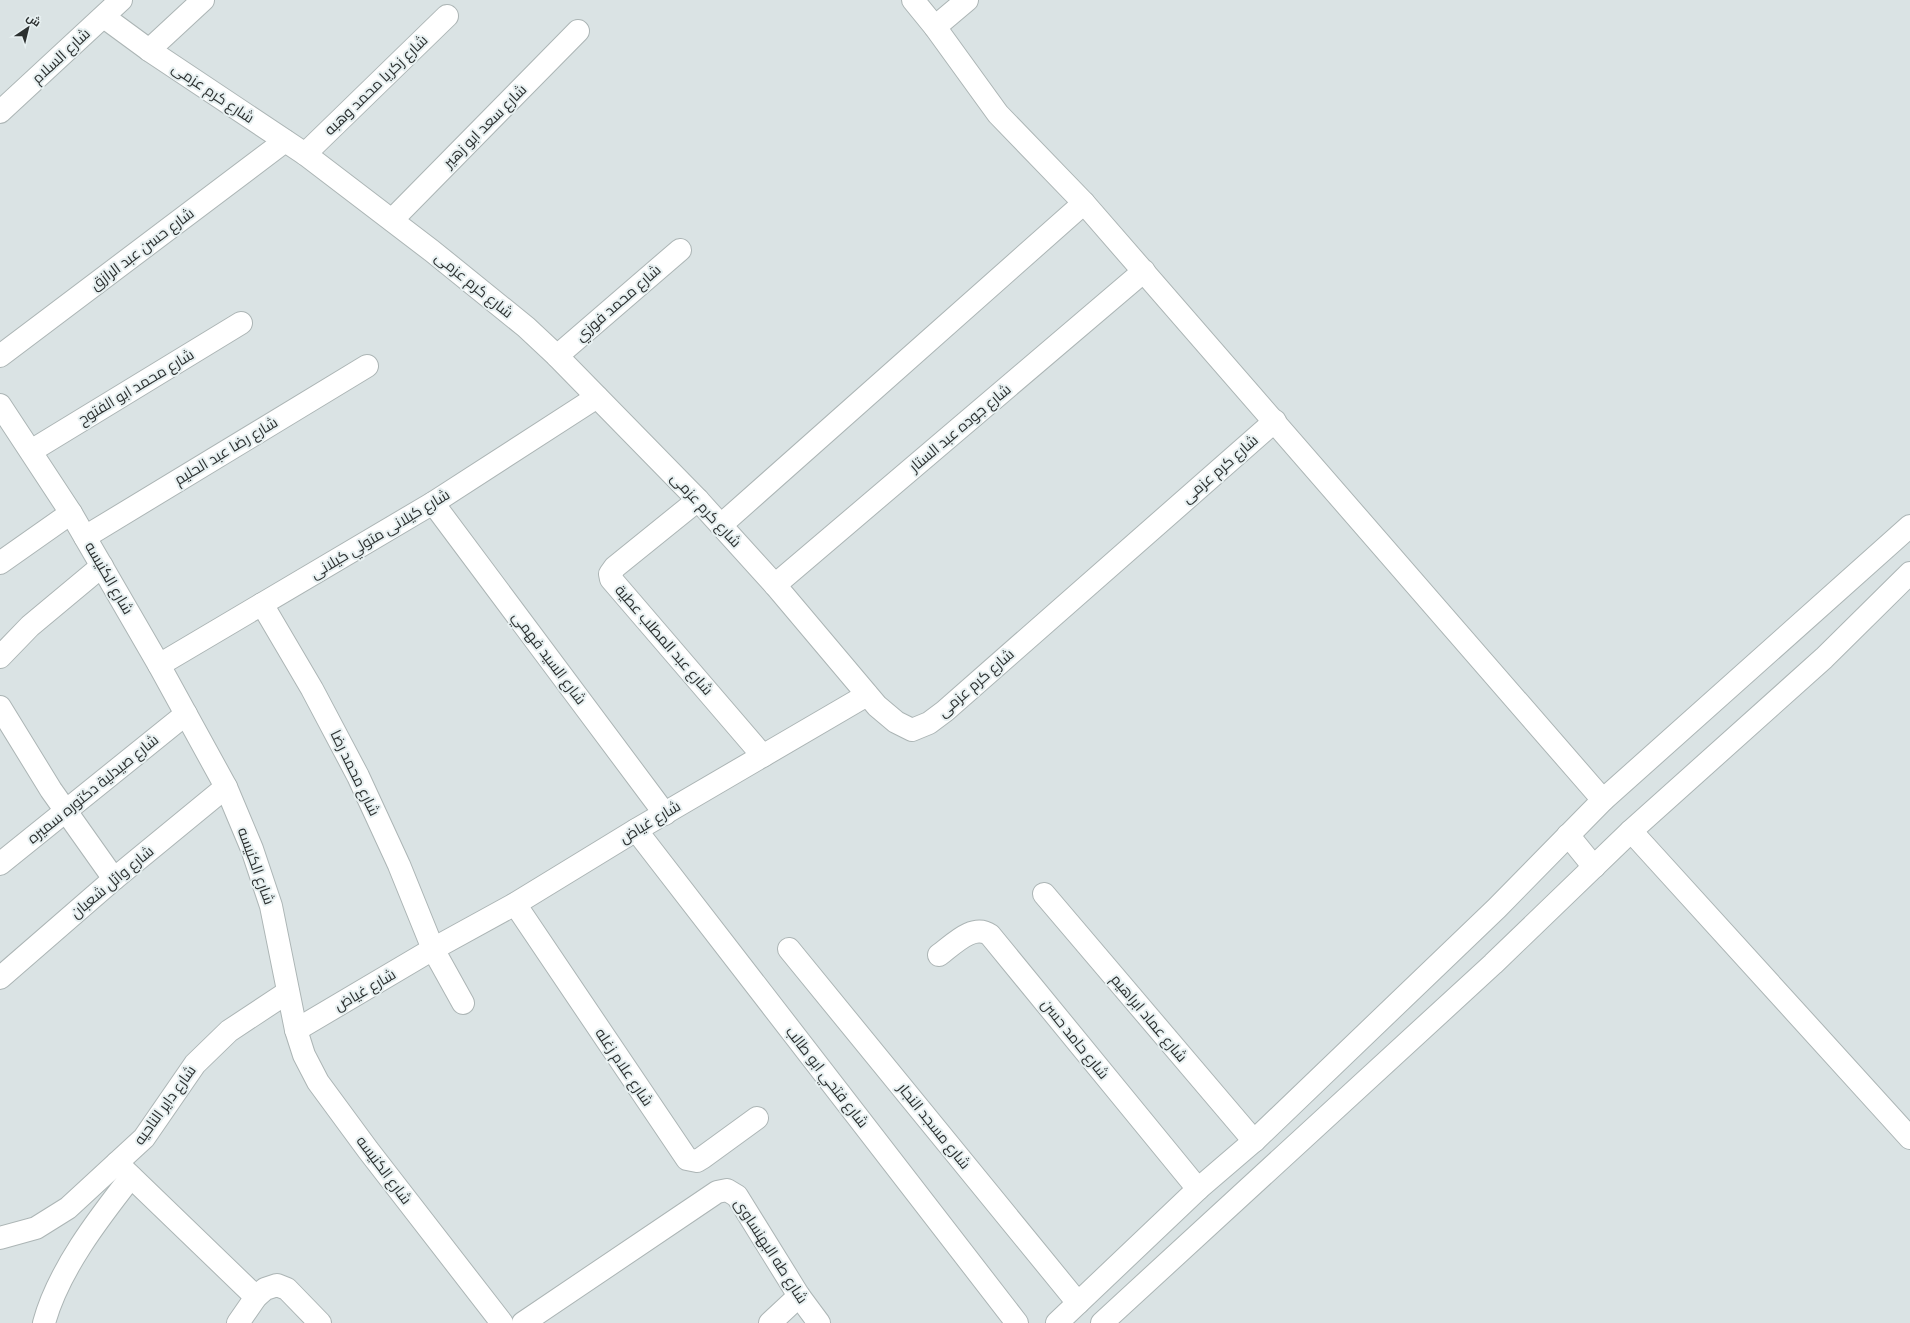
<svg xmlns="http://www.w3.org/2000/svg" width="1910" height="1323" font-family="'Exo 2',Cairo,sans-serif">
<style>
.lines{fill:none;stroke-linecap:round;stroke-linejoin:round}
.street-casing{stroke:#acb5b5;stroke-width:24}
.street{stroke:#fff;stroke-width:22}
.labels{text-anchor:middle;stroke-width:4;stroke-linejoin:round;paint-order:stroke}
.street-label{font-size:15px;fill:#2c3030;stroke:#e7f0f1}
</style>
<rect width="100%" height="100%" fill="#dae3e4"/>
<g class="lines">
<defs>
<g id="street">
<path d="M913,0l22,27 63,87 86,89 519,597"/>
<path d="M104,17l45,33 156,104 127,97 94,76 31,29 141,144 77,85 102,121 19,16 16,8 17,-7 16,-12 330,-290"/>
<path d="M935,27l32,-27"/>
<path d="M149,50l54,-50"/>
<path d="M0,112l121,-112"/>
<path d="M305,154l142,-138"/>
<path d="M392,220l186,-189"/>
<path d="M0,356l285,-215"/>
<path d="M557,356l123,-106"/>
<path d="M0,405l71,108 88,152 67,122 26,62 19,57 25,124 8,25 14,27 50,68 134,173"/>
<path d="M31,451l210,-128"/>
<path d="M698,500l-83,67 -5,7 1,5 152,177"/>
<path d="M433,503l232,311"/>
<path d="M721,525l363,-322"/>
<path d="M85,537l282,-171"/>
<path d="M0,563l71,-50"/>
<path d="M775,585l369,-314"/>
<path d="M262,604l50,85 46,87 41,89 34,84 30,54"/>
<path d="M0,657l30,-31 72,-60"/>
<path d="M159,665l274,-162 164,-106"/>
<path d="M0,707l51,83 63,89"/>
<path d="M636,830l381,493"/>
<path d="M1631,831l279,307"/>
<path d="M1568,835l26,32"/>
<path d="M0,864l186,-150"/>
<path d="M1044,894l210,247"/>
<path d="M515,904l172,255 10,2 5,-3 55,-40"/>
<path d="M789,949l289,354"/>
<path d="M939,955c14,-10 34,-32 51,-20l208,254"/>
<path d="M0,978l114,-99 112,-92"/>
<path d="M296,1030l137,-81 82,-45 121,-74 231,-135"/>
<path d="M117,1163l139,134"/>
<path d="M0,1238l36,-10 32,-20 76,-70 51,-74 34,-33 59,-39"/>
<path d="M44,1323c14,-52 54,-104 87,-146"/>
<path d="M238,1323l18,-26 9,-8 12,-4 10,4 33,34"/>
<path d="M523,1323l194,-131 10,-2 10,6 62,100 20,27"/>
<path d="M770,1323l29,-27"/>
<path d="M1057,1323l141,-134 56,-48 243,-233 106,-108 307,-274"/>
<path d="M1102,1323l391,-359 138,-133 193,-173 86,-85"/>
</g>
</defs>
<use href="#street" class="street-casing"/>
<use href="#street" class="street"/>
</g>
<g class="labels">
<g class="street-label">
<text transform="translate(61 56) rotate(-43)" y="5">شارع السلام</text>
<text transform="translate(376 85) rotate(-44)" y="5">شارع زكريا محمد وهبه</text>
<text transform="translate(213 93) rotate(34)" y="5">شارع كرم عزمى</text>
<text transform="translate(485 126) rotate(-45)" y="5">شارع سعد ابو زهير</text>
<text transform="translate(142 249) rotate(-37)" y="5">شارع حسن عبد الرازق</text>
<text transform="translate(474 285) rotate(39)" y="5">شارع كرم عزمى</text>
<text transform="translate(618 303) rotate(-41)" y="5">شارع محمد فوزي</text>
<text transform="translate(136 387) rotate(-31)" y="5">شارع محمد ابو الفتوح</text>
<text transform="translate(960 428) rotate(-40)" y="5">شارع جوده عبد الستار</text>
<text transform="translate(226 451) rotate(-31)" y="5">شارع رضا عبد الحليم</text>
<text transform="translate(1220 469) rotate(-41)" y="5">شارع كرم عزمى</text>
<text transform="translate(706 510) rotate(47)" y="5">شارع كرم عزمى</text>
<text transform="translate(380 534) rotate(-31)" y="5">شارع كيلانى متولي كيلانى</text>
<text transform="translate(109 578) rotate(60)" y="5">شارع الكنيسه</text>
<text transform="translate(664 640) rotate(49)" y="5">شارع عبد المطلب عطية</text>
<text transform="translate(549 658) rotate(53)" y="5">شارع السيد فهمي</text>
<text transform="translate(976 683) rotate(-41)" y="5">شارع كرم عزمى</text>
<text transform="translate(355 773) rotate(64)" y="5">شارع محمد رضا</text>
<text transform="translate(93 789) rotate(-39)" y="5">شارع صيدلية دكتوره سميره</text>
<text transform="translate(650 822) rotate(-31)" y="5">شارع غياض</text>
<text transform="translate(256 866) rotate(70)" y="5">شارع الكنيسه</text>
<text transform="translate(112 882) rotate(-40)" y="5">شارع وائل شعبان</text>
<text transform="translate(365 990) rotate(-30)" y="5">شارع غياض</text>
<text transform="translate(1149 1018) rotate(50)" y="5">شارع عماد ابراهيم</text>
<text transform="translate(1075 1039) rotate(51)" y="5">شارع حامد حسن</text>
<text transform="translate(624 1067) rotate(56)" y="5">شارع علام زغله</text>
<text transform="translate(827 1077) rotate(52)" y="5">شارع فتحي ابو طالب</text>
<text transform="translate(165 1105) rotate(-54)" y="5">شارع داير الناحيه</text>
<text transform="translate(934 1126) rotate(51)" y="5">شارع مسجد النجار</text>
<text transform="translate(384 1170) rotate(53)" y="5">شارع الكنيسه</text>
<text transform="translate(771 1251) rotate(57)" y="5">شارع طه البهنساوى</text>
</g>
</g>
<g transform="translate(28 28) rotate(35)" stroke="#e7f0f1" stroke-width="3" paint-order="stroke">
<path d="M0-3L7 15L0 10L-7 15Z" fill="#2c3030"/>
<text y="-6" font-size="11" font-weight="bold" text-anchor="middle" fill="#2c3030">ش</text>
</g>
</svg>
